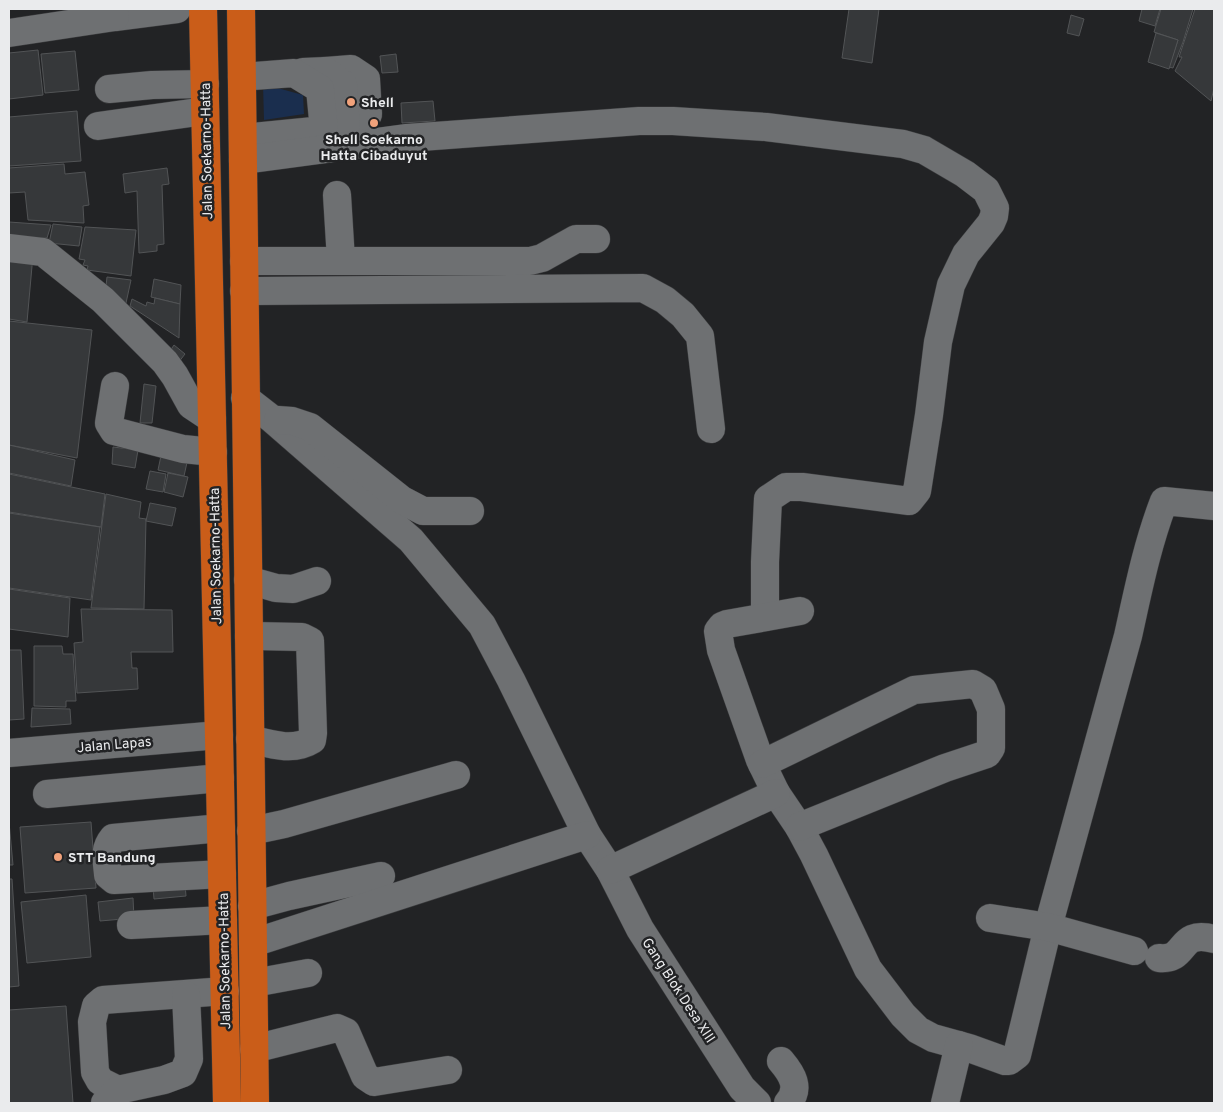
<svg xmlns="http://www.w3.org/2000/svg" width="1223" height="1112" font-family="Overpass,sans-serif">
<style>
.green{fill:#1a2e4e}
.building{fill:#36383a;stroke:#525456}
.lines{fill:none;stroke-linecap:round;stroke-linejoin:round}
.minor-casing{stroke:#3c3d3f;stroke-width:29}
.highway-casing{stroke:#3c3d3f;stroke-width:29}
.minor{stroke:#6e7072;stroke-width:28}
.highway{stroke:#ca5d19;stroke-width:28}
.poi-dot{fill:#f1a27b;stroke:#222325;stroke-width:2}
.labels{text-anchor:middle;stroke-width:5;stroke-linejoin:round;paint-order:stroke}
.poi-label{font-size:14px;font-weight:bold;fill:#eaebed;stroke:#222325;text-anchor:start}
.street-label{font-size:14px;fill:#eaebed;stroke:#222325}
</style>
<rect width="100%" height="100%" fill="#222325"/>
<path class="green" d="M263,84l40,11 1,19 -40,6z"/>
<g class="building">
<path d="M849,9h30l-7,54 -30,-5z"/>
<path d="M1142,9h18l-5,17 -16,-5z"/>
<path d="M1161,9h32l-10,33 -10,26 -4,-1 9,-27 -24,-8z"/>
<path d="M1195,9h19v79l-3,13 -36,-30 7,-14h-3z"/>
<path d="M1071,15l13,4 -5,17 -12,-3z"/>
<path d="M1156,33l22,7 -9,29 -21,-7z"/>
<path d="M38,50l5,45 -34,4v-46z"/>
<path d="M75,51l4,39 -34,3 -4,-39z"/>
<path d="M396,54l2,18 -16,1 -2,-17z"/>
<path d="M433,101l2,20 -33,2 -1,-20z"/>
<path d="M77,111l4,50 -72,5v-49z"/>
<path d="M64,164l1,10 20,-2 4,33 -6,1 1,17 -56,-3 -3,-28 -16,1v-25z"/>
<path d="M167,168l2,16 -7,1 2,59 -7,1v6l-18,2 -2,-62 -12,2 -2,-19z"/>
<path d="M9,222l42,3 -4,13 -38,-2z"/>
<path d="M53,224l29,3 -3,19 -30,-3z"/>
<path d="M85,227l51,3 -5,46 -44,-6 1,-4 -5,-1 2,-5 -6,-1z"/>
<path d="M9,252l24,3 -6,67 -18,-3z"/>
<path d="M107,277l24,3 -5,23 -20,-17z"/>
<path d="M154,279l27,6 -1,19 -29,-7z"/>
<path d="M155,298l25,6 -1,34 -49,-32 2,-7 14,7 1,-4 7,2z"/>
<path d="M9,321l83,9 -15,128 -68,-13z"/>
<path d="M174,345l11,9 -7,9 -10,-9z"/>
<path d="M144,384l12,2 -4,37h-12z"/>
<path d="M9,445l66,15 -4,26 -62,-13z"/>
<path d="M113,447l25,3 -3,18 -23,-4z"/>
<path d="M162,451l26,7 -4,18 -26,-6z"/>
<path d="M150,471l16,3 -3,18 -17,-3z"/>
<path d="M168,473l20,4 -5,20 -19,-5z"/>
<path d="M9,474l96,20 -4,33 -92,-15z"/>
<path d="M106,494l35,8 -2,16 7,1 -2,90 -53,-1z"/>
<path d="M150,503l26,5 -4,18 -26,-5z"/>
<path d="M9,513l91,14 -9,73 -82,-12z"/>
<path d="M9,589l61,9 -2,39 -59,-8z"/>
<path d="M81,609l91,1 1,42h-42l1,16h5l1,21 -61,4 -3,-50 9,-1z"/>
<path d="M34,646h28l1,8h10l3,47h-10v6l-32,-1z"/>
<path d="M9,650h12l3,69 -15,1z"/>
<path d="M32,708l38,1 1,15 -40,3z"/>
<path d="M9,822l4,43h-4z"/>
<path d="M91,822l5,66 -71,5 -5,-66z"/>
<path d="M9,879h3l7,107 -10,1z"/>
<path d="M185,884l1,12 -32,3 -1,-12z"/>
<path d="M86,895l5,62 -64,6 -6,-61z"/>
<path d="M133,898l1,20 -34,3 -2,-19z"/>
<path d="M66,1006l7,97h-64v-93z"/>
</g>
<g class="lines">
<defs>
<g id="minor">
<path d="M114,9l1,8 62,-8"/>
<path d="M9,33l106,-16"/>
<path d="M326,71l25,-2 15,10 2,35 -22,14"/>
<path d="M303,72l23,-1 17,13 3,44 -22,2"/>
<path d="M242,77l52,-4 26,16 4,41 -81,8"/>
<path d="M109,89l43,-4 53,-1"/>
<path d="M98,126l107,-15"/>
<path d="M243,160l164,-22 232,-17h34l93,6 137,17 21,6 41,24 21,16 9,18 -1,8 -3,7 -25,31 -15,31 -13,57 -9,73 -12,76 -8,10 -107,-14h-16l-18,12 -3,63v55"/>
<path d="M337,195l4,65"/>
<path d="M9,248l34,4 60,48 62,62 10,14 16,29 21,14"/>
<path d="M244,261h286l12,-3 34,-19h20"/>
<path d="M244,291l399,-3 22,12 18,15 17,21 11,93"/>
<path d="M115,386l-6,37 5,8 69,18 30,3"/>
<path d="M245,398l27,21 139,121 71,85 29,55 76,155 23,35 30,59 102,159 15,15"/>
<path d="M278,420l14,1 18,6 92,73 21,11h47"/>
<path d="M248,580l28,8 17,1 24,-8"/>
<path d="M800,611l-73,13 -5,2 -4,5 3,19 39,110 16,33 23,34 15,28 54,114 35,46 15,15 15,8 36,10 36,13h4l8,-6 31,-128 80,-291c10,-45 19,-91 36,-135l50,5"/>
<path d="M249,636l53,1 8,4 3,92 -1,7c-19,12 -42,4 -62,-1"/>
<path d="M9,753l210,-18"/>
<path d="M762,764l152,-74 59,-6 10,6 8,19v39l-4,6 -42,14 -146,59"/>
<path d="M47,794l173,-16"/>
<path d="M221,828l-108,10c-10,12 -6,23 -5,37l6,5 108,-6"/>
<path d="M251,831l33,-7 172,-49"/>
<path d="M610,870l166,-77"/>
<path d="M252,906l37,-10 92,-20"/>
<path d="M990,918l58,9 86,24"/>
<path d="M131,925l92,-5"/>
<path d="M253,943l334,-108"/>
<path d="M1159,958c30,3 17,-29 55,-19"/>
<path d="M254,983l54,-10"/>
<path d="M254,1049l83,-21 9,4 19,44 9,6 74,-12"/>
<path d="M781,1061c11,13 20,27 7,42"/>
<path d="M118,1090l-18,-9 -5,-9 -3,-50 4,-16 7,-6 122,-9"/>
<path d="M105,1103l13,-13 46,-10 19,-7 6,-14 -3,-64"/>
<path d="M945,1103l14,-58"/>
</g>
<g id="highway">
<path d="M203,9l24,1094"/>
<path d="M241,9l14,1094"/>
</g>
</defs>
<use href="#minor" class="minor-casing"/>
<use href="#highway" class="highway-casing"/>
<use href="#minor" class="minor"/>
<use href="#highway" class="highway"/>
</g>
<g class="poi-dot">
<circle cx="351" cy="102" r="5"/>
<circle cx="374" cy="123" r="5"/>
<circle cx="58" cy="857" r="5"/>
</g>
<g class="labels">
<g class="poi-label">
<text x="361" y="107">Shell</text>
<text x="374" y="144" text-anchor="middle">Shell Soekarno<tspan x="374" dy="16">Hatta Cibaduyut</tspan></text>
<text x="68" y="862">STT Bandung</text>
</g>
<g class="street-label">
<text transform="translate(206 151) rotate(-91)" y="5">Jalan Soekarno-Hatta</text>
<text transform="translate(215 556) rotate(-91)" y="5">Jalan Soekarno-Hatta</text>
<text transform="translate(114 744) rotate(-5)" y="5">Jalan Lapas</text>
<text transform="translate(224 961) rotate(-91)" y="5">Jalan Soekarno-Hatta</text>
<text transform="translate(679 990) rotate(57)" y="5">Gang Blok Desa XIII</text>
</g>
</g>
<rect width="1223" height="1112" fill="none" stroke="#eaebed" stroke-width="20"/>
</svg>
